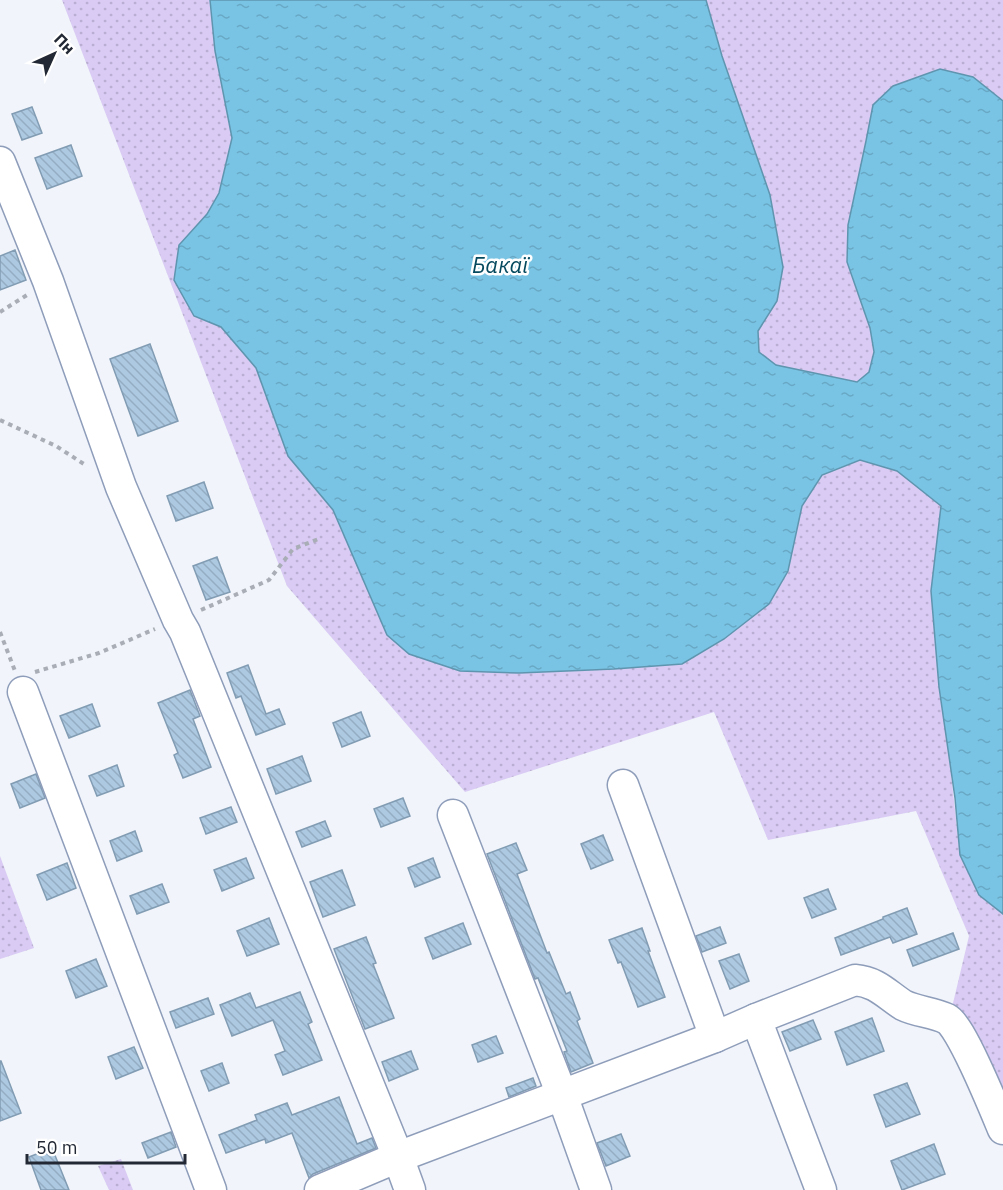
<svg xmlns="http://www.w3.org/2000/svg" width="1003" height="1190" font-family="'IBM Plex Sans',sans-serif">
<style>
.grass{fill:url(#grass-dots)}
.water{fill:url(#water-ripples);stroke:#5f95af;stroke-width:1.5}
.building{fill:url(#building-back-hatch);stroke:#819cb3;stroke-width:1.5}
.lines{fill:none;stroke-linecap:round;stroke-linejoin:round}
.minor-casing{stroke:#8e9dba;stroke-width:33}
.path{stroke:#a9adb5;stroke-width:4;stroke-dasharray:4.5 4.5;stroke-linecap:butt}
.minor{stroke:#fff;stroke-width:30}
.labels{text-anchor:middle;stroke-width:5;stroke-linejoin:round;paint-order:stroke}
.water-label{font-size:22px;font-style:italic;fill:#05495e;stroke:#fff}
</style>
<defs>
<pattern id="grass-dots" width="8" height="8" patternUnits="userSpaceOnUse" patternTransform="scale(1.5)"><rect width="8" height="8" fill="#d9cbf4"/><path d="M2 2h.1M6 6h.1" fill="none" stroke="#baaed2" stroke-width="1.8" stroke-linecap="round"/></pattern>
<pattern id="water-ripples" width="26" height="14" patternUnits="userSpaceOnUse" patternTransform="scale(1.5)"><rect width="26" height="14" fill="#79c4e4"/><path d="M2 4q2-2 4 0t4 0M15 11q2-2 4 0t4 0" fill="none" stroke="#68a8c4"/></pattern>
<pattern id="building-back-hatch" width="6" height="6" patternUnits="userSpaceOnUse" patternTransform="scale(1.5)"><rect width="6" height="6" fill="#adc9e2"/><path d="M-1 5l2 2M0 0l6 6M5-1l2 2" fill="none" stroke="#95adc2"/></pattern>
</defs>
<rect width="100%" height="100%" fill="#f1f4fa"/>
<g class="grass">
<path d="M62,0h148l5,51 17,87 -12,55 -13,21 -28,31 15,71 27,11 35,41 32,88 45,54 54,125 132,38 95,-4 68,-5 42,-25 45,-35 19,-33 14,-65 20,-31 39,-15 36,11 44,35 -10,85 29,264 19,40 24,19v215l-54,-109 20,-84 -53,-125 -148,29 -54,-128 -249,80 -178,-206z"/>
<path d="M706,0h297v101l-30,-24 -100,28 -7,36 -18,84 -1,37 23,66 4,24 -5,20 -12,10 -81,-17 -17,-13 -1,-21 19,-30 6,-34 -13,-72 -48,-139z"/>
<path d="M0,856l34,92 -34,11z"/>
<path d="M121,1159l12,31h-24l-11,-24z"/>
</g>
<path class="water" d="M210,0h496l16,56 48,139 13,72 -6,34 -19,30 1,21 17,13 81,17 12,-10 5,-20 -4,-24 -23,-66 1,-37 18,-84 7,-36 20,-19 47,-17 33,8 30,24v813l-24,-19 -19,-40 -5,-57 -16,-111 -8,-96 10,-85 -44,-35 -37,-11 -38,15 -20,31 -14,65 -19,33 -45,35 -42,25 -68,5 -95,4 -59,-2 -51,-17 -22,-19 -54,-125 -45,-54 -32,-88 -35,-41 -27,-11 -20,-36 5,-35 28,-31 12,-21 13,-55 -17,-87z"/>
<g class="building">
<path d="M32,107l10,26 -20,7 -10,-26z"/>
<path d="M71,145l11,31 -35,13 -12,-31z"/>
<path d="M15,250l11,30 -26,10v-34z"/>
<path d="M150,344l28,77 -40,15 -28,-77z"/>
<path d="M204,482l9,26 -37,13 -9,-25z"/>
<path d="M217,557l13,35 -24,8 -13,-34z"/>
<path d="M248,665l18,49 13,-5 6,15 -29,11 -15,-39 -5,2 -9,-25z"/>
<path d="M190,690l10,26 -7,3 18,48 -28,11 -9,-23 4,-2 -20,-50z"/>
<path d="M92,704l8,22 -31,12 -9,-22z"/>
<path d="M361,712l9,24 -28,11 -9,-24z"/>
<path d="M302,756l9,25 -35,13 -9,-25z"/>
<path d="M117,765l7,21 -27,10 -8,-20z"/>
<path d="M36,774l9,24 -25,10 -9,-24z"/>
<path d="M403,798l7,18 -29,11 -7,-18z"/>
<path d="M231,807l6,15 -31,12 -6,-16z"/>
<path d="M325,821l6,15 -29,11 -6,-15z"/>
<path d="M135,831l7,20 -25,10 -7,-20z"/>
<path d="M603,835l10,25 -22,9 -10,-25z"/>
<path d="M516,843l11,27 -10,4 30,79 2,-1 17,42 4,-2 10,27 -3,2 16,42 -22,9 -7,-20 3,-1 -29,-73 -3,1 -48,-125z"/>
<path d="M246,858l8,20 -32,13 -8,-21z"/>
<path d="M433,858l7,19 -25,10 -7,-19z"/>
<path d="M67,863l9,25 -29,12 -10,-25z"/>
<path d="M342,870l13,35 -32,12 -13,-35z"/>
<path d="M162,884l7,18 -32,12 -7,-18z"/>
<path d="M828,889l8,20 -24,9 -8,-20z"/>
<path d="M907,908l10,26 -24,9 -3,-6 -49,18 -6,-17 48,-19v-2z"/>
<path d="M269,918l10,26 -32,12 -10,-25z"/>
<path d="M463,923l8,21 -38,15 -8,-21z"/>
<path d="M720,927l6,16 -24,9 -6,-16z"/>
<path d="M642,928l8,23h-2l17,46 -27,10 -17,-45 -3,1 -9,-23z"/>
<path d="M953,933l6,16 -46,17 -6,-16z"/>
<path d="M366,937l10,26 -3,1 21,54 -29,11 -31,-80z"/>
<path d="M739,954l10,27 -19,8 -11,-28z"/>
<path d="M96,959l11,27 -31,12 -10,-27z"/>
<path d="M300,992l12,30 -4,2 14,36 -39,15 -8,-20 10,-4 -12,-31 -41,16 -12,-31 30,-12 6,15z"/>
<path d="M208,998l6,16 -38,14 -6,-16z"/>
<path d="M872,1018l12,33 -37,14 -12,-33z"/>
<path d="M813,1020l8,19 -31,12 -8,-19z"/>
<path d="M496,1036l7,17 -25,9 -6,-17z"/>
<path d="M134,1047l9,21 -27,11 -8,-22z"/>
<path d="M411,1051l7,18 -29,12 -7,-19z"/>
<path d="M0,1061h1l20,52 -21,8z"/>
<path d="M222,1063l7,20 -20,8 -8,-20z"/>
<path d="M533,1078l3,8 -27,11 -3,-9z"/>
<path d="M907,1083l13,31 -34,13 -12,-32z"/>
<path d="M339,1097l18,47 15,-6 4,10 -63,26 -4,4 -17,-45 -26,10 -1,-4 -39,14 -7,-18 38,-15 -2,-5 32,-12 5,12z"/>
<path d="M171,1132l5,15 -28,11 -6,-15z"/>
<path d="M621,1134l9,22 -24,10 -9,-23z"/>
<path d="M934,1144l11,30 -43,16 -11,-29z"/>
<path d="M52,1148l17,42h-28l-12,-33z"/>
</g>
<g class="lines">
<defs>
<g id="minor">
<path d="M0,162l48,119 73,206 57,133 7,12 213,525 12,33"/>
<path d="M23,692l188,498"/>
<path d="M623,785l92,252"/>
<path d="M453,815l109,280 34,95"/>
<path d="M756,1019l65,171"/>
<path d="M320,1190l78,-33 317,-120 41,-18 99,-39c22,2 31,14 48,25 14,7 30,7 44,14 14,7 48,91 56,110"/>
</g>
</defs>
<use href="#minor" class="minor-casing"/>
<g class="path">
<path d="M0,312l27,-17"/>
<path d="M0,420l56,26 31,20"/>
<path d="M201,610l68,-30 24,-31 28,-11"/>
<path d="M0,632l15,39"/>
<path d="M35,672l64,-19 56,-24"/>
</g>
<use href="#minor" class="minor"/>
</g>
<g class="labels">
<g class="water-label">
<text x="500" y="273">Бакаї</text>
</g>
</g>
<g transform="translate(54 54) rotate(45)" stroke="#ffffff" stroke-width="4.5" paint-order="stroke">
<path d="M0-4.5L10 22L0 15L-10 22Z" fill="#222834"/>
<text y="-9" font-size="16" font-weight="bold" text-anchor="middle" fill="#222834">Пн</text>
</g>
<path d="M27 1154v9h158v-9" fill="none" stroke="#222834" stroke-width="3"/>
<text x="36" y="1154" font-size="18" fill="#222834" stroke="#ffffff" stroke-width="4.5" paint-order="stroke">50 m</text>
</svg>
